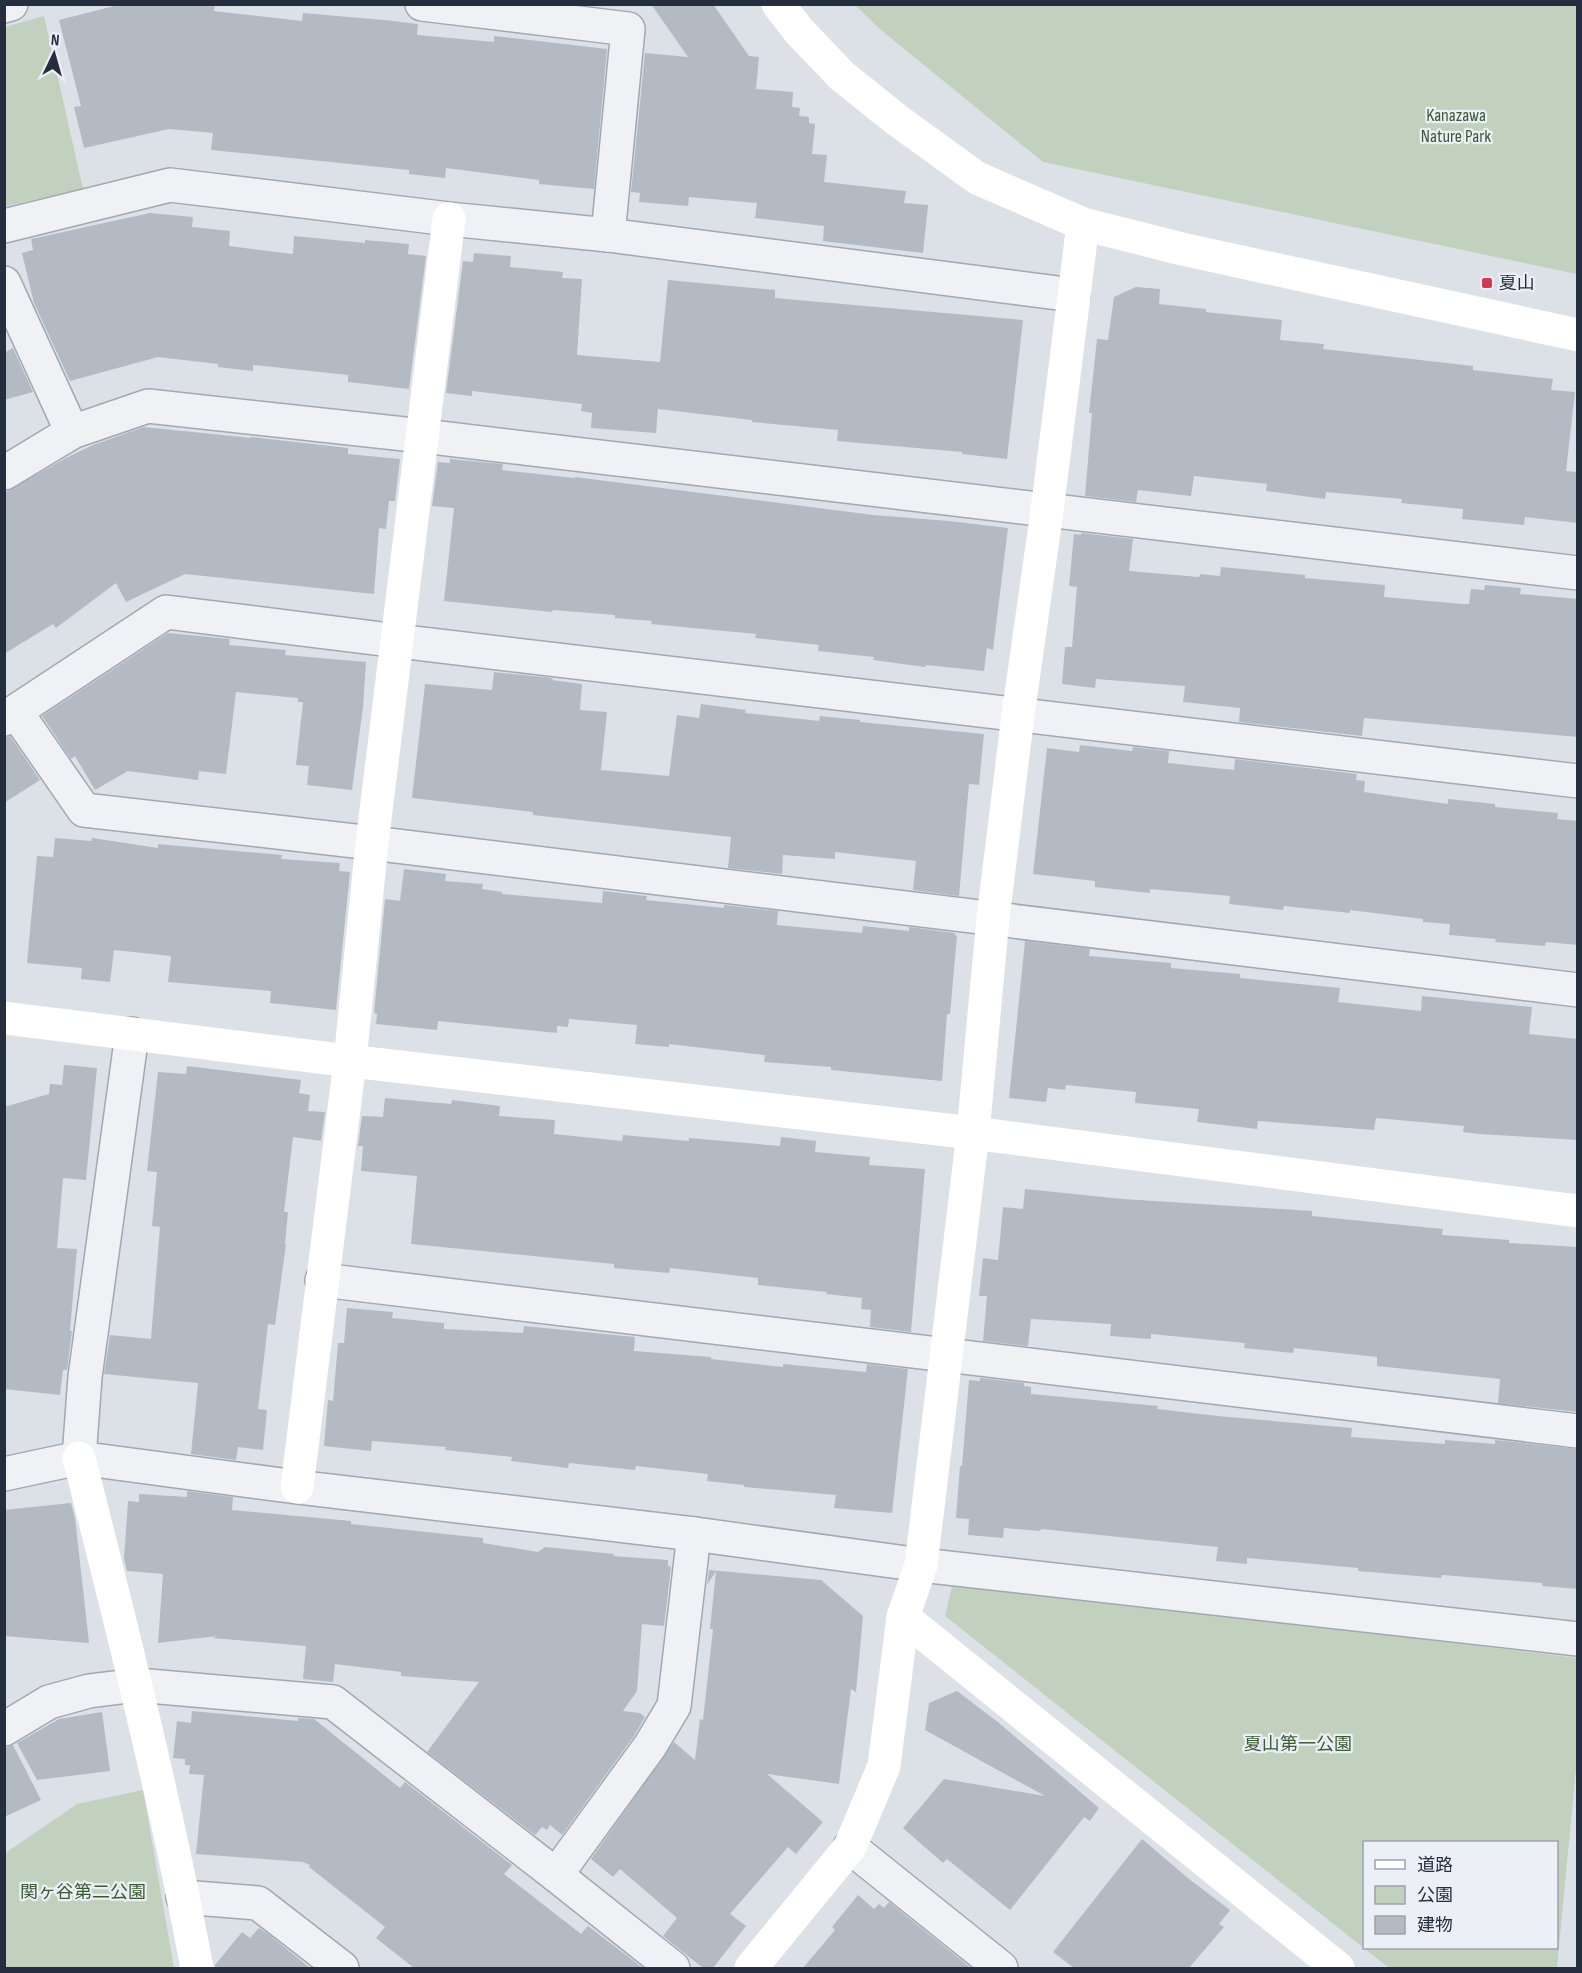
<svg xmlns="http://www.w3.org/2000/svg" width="1582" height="1973" font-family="'Sofia Sans Condensed','Noto Sans JP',sans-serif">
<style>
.green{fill:#c2d1bd;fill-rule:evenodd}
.building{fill:#b3bac4}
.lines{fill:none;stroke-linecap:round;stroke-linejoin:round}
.street-casing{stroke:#a1a8b1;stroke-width:36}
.street{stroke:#eff1f5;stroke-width:33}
.secondary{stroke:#fff;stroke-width:33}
.poi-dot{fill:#d33b51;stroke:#eceff5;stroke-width:2}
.labels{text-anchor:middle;stroke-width:4.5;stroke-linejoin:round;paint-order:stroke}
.park-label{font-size:18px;fill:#3a5a32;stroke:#eceff5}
.poi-label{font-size:18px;fill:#252e3e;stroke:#eceff5;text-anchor:start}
</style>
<rect width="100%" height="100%" fill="#dce1e7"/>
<g class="green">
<path d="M855,5h722v269l-534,-112 -162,-132z"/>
<path d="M44,16l39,173 -76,17 -3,-2 1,-177z"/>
<path d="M953,1582l624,76v100l-20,210h-168l-444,-352zM1364,1842h192v106h-192z"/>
<path d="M143,1790l31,178h-169l-1,-114 73,-50z"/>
</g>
<g class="building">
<path d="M122,4h93l-1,7 88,10 1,-8 81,7 34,4 -1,11 77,7v-6l113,13 -13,140 -55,-5v-4l-93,-12 -1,10 -36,-4v-4l-198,-20 2,-17 -44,-4 -85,19 -10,-41 7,-1 -22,-86z"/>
<path d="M651,4h62l36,52 10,1 -3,32 37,3 -1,15 8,1 -1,8 10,1v6l6,1 -3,30 15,1 -3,27 82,9 -2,12 24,2 -5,48 -100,-12 1,-15 -69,-8 2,-15 -68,-6 -1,9 -49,-4 1,-9 -9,-1 14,-139 43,4z"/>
<path d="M150,213l43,4 -1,10 38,4 -1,15 64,8 1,-18 71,7v-3l44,4 -1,10 18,2 -17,133 -61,-7v-7l-95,-10v6l-35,-4v-3l-60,-7 -88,24 -36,-78 -12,-50 11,-3 -2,-11z"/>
<path d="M474,253l37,3 -1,11 53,5 -1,6 20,1 -5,76 83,7 8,-82 107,10v8l248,22 -16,139 -45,-5v-2l-125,-11 1,-11 -86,-8v-2l-94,-11 -2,24 -65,-5 1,-15 -11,-2 1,-7 -110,-13v5l-26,-3 17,-132 10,1z"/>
<path d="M1136,287l24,2 -1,15 47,5v3l76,8 -2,20 44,4 -1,5 150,17v4l80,9 -2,11 24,2 -9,79 12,1v51l-53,-6 -1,8 -62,-6 1,-10 -62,-6 1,-4 -76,-7 -1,7 -59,-8 1,-7 -73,-8 -3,20 -53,-6 -2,12 -51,-6 7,-83h-3l8,-74 11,1 6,-43z"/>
<path d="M13,348l20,44 -29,8v-47z"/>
<path d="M144,427l107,11v-1l97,11v6l52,5 -5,42h-6l-3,28 -7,-1 -5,66 -189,-20 -59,28 -10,-19 -60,45 -3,-4 -49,30v-161l62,-35 27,-13z"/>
<path d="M450,459l53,5 -1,6 73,8v-1l298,38 76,6 59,7 -15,122 -6,-2 -3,23 -58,-6 -1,2 -52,-7 1,-3 -56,-6 1,-6 -64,-7 1,-4 -105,-10 1,-3 -37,-3v-3l-62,-5 -1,2 -108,-11 10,-93 -22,-2 6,-44 12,1z"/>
<path d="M1081,533l52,6 -4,32 70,6 1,-3 20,2 1,-9 84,8v3l80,7 -1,12 79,7h6l2,-15 13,1 1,-5 36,3 -1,6 58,5v138l-214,-19 -2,18 -123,-14 1,-14 -57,-6 2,-16 -89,-7 -1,9 -33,-4 3,-37h7l5,-60 -8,-1 5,-52 7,1z"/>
<path d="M168,633l62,6 -1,6 57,5 -1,5 81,7 -3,45 -11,83 -45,-5 2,-19 -13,-1 7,-63h-5v-4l-62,-6 -10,82 -27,-3 -1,9 -70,-9 -33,19 -20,-34 -4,3 -29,-43z"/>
<path d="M494,672l59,6 -1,2 30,4 -2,26 27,2 -6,58 68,6 8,-61 22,3 2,-14 45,6 -1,3 74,8 1,-5 40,4v2l124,12 -5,51 -10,-1 -10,112 -46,-6 3,-29 -81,-9v7l-52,-4 -1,19 -54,-6 3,-31 -198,-22v-3l-121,-14 13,-114 67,6z"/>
<path d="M10,736l30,44 -36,23v-65z"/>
<path d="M1080,745l52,6 1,-4 36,4 -1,12 66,7 1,-11 122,15 -1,6 9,1 -1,11 84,12v-5l47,5v3l63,6 -1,6 21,2v124l-32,-3 -1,4 -50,-4 1,-3 -47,-4 1,-11 -27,-2v-3l-73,-9v3l-66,-7 -1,4 -54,-6 1,-8 -80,-7v4l-55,-6v-6l-62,-7 14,-126 32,4z"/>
<path d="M55,838l36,3 1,-3 66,10v-4l124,11 -1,4 59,4 -1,8 11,1 -14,138 -66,-7 1,-12 -103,-9 3,-26 -57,-6 -4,32 -29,-3 1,-11 -55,-5 10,-107 16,1z"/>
<path d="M404,869l42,5 -1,7 38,3 -1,5 20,3v2l100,9 1,-12 44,5 -1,4 78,8v-3l54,6 -1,14 85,8 1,-7 46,5v-4l46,6v2l2,1 -7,78h-3l-5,67 -111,-11v-3l-67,-5 1,-7 -96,-11v3l-34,-3 2,-19 -68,-6 -1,8 -11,-1v7l-119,-12 -1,9 -61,-6 1,-10 -3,-1 11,-114 15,2z"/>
<path d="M1025,941l65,8 -1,7 82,7v5l69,6v4l100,10 -2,14 83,9 1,-15 110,11 -3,27 49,5v101l-99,-6 -16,-2 1,-6 -88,-8 -2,12 -116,-9 -1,8 -60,-7 2,-13 -64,-6 1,-11 -70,-7 -1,5 -17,-2 -2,14 -37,-4z"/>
<path d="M64,1065l33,3 -11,112 -23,-2 -6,70 20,1 -7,82h2l-5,39h-4l-3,25 -56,-6v-282l45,-13 1,-10 12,1z"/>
<path d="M187,1066l114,14 -2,13 11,2 -2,16 17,1 -4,29 -28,-4 -9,75h4l-3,32h1l-11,81 -7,-1 -10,85 9,1 -4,40 -25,-3 -2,13 -45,-6 7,-71 -94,-9 6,-39 41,4 9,-112 -8,-1 5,-54 -10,-1 11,-99 28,2z"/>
<path d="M385,1098l66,6 1,-4 48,6 -1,10 56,4 -1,14 68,7 1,-6 66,6v-3l91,8 1,-9 35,4 -1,11 55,5 -1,8 56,4 -14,163 -41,-5 1,-17 -10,-1 1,-11 -36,-4 1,-2 -69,-7v-7l-88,-10 -1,5 -55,-5v-4l-203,-20 6,-68 -56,-5 2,-25h-5l4,-30 21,1z"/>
<path d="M1025,1189l98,10 189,12v5l131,13 -1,6 67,5v3l69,4v165l-80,-9 2,-24 -123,-13v-9l-83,-9 -1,5 -49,-5 1,-5 -94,-9v5l-41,-3 1,-12 -80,-5 -3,27 -45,-5 4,-45h-8l4,-38 15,2 5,-53 20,2z"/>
<path d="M347,1308l46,4 -1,6 52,5v6l79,4 1,-7 111,11 -1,14 77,6v2l72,8v-3l83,8 1,-8 41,5 -16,144 -58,-5 2,-13 -92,-8v-2l-37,-4 1,-7 -72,-8 -1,4 -66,-7 -1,5 -57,-7 1,-4 -67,-7 1,-3 -74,-6 -1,10 -47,-5 4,-46 5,1 5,-58h6z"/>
<path d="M980,1378l44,5v3l7,1v7l127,12 -1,3 61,7 134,12 -1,9 94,7v-4l50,4v-4l83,9v140l-36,-3v-3l-100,-8 -1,3 -83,-7v-3l-111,-10v6l-31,-3 2,-14 -177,-18 -1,2 -36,-3 -1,10 -35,-3 1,-16 -13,-1 4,-52h2l7,-86 11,1z"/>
<path d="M187,1491l46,6 -1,13 119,11v3l132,14v5l55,9 7,-5 69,7 -1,2 55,4v6l3,1 -7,59 -22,-2 -5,67 -14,20 17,2 5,4 -11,19 -72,99 -12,-10 -3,5 -5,-3 -7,8 -108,-83 52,-70 -78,-6v-4l-66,-8 -2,18 -30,-3 3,-33 -93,-8 4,-2 -59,7 5,-69 -36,-3 -3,-12 4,-58 11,1v-8l48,3z"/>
<path d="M71,1503l4,15 14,125 -85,-7v-126z"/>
<path d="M709,1570l112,10 42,36 -7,76 -5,-3 -12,95 -72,-10 56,48 -27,32 -8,-7 -58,67 16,12 -33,42h-10l-40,-32 14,-18 -57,-49 -7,8 -22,-18 83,-117 21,18 5,-41 3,1 10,-91h-3l6,-58 -9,14z"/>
<path d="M957,1691l42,32 100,85 -9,13 -6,-4 -74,93 -63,-51 -4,4 -40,-35 41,-49 101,17 -120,-66 4,-27z"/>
<path d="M192,1711l106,10v-3l16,1 86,69 5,-6 107,83 -8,9 77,60 7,-8 55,42h-229l-38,-30 9,-11 -76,-60 1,-2 -7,-3 -107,-8 8,-79 -15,-1 1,-9h-5v-6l-12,-1 4,-37 14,2z"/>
<path d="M102,1712l8,59 -73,9 -20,-37 42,-24z"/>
<path d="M13,1745l28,55 -37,17v-69z"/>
<path d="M1142,1839l47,40 41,31 -11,14 5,3 -35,41h-115l-21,-16z"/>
<path d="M858,1895l16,14 5,-5 5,4 5,-6 82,66h-168l32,-38 -3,-3z"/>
<path d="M259,1928l9,6 42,34h-95v-3l27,-33 8,6z"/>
</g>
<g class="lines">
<defs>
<g id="street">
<path d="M422,4l206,25 -20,206"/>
<path d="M4,6l7,-2"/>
<path d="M4,226l166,-41 279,34 159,16 465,60"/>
<path d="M4,283l68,149"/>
<path d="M4,473l68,-41 76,-26 275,30 1155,137"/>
<path d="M16,712l68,98 288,33 1206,147"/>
<path d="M4,719l162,-107 232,29 1180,140"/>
<path d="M322,1280l1256,151"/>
<path d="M79,1458l6,-81 47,-343"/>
<path d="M4,1474l75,-16 218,29 397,47 227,31 657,74"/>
<path d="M4,1729l45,-27 40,-11 48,-6 196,17 223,173 117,93"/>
<path d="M850,1847l151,121"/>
<path d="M556,1875l94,-129 24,-40 20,-172"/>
<path d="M183,1897l75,6 84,65"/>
</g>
</defs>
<use href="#street" class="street-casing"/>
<use href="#street" class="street"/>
<g class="secondary">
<path d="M778,4l21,27 43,45 55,44 80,58 106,46 99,25 396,86"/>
<path d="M4,1018l346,43 623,72 605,78"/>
<path d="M79,1458c43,170 86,339 118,510"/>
<path d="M297,1487l53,-426 22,-218 77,-624"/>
<path d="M903,1617l435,351"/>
<path d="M751,1968l99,-121 34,-81 19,-149 18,-52 52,-432 20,-215 25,-203 29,-204 36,-287"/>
</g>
</g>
<rect class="poi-dot" x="1481" y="277" width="12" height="12" rx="3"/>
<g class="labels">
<g class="park-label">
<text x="1456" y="121">Kanazawa<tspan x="1456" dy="21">Nature Park</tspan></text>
<text x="1298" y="1750">夏山第一公園</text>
<text x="83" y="1898">関ヶ谷第二公園</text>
</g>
<g class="poi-label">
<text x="1499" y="289">夏山</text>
</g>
</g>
<rect width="1582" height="1973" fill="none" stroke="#252e3e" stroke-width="12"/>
<rect x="1363" y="1841" width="195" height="108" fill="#eceff5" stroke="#9ca2ac" stroke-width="1.5"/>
<rect x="1375" y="1860" width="30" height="9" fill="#ffffff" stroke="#9ca2ac" stroke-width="1.5"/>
<text x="1417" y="1871" font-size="18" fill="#252e3e">道路</text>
<rect x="1375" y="1886" width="30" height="18" fill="#c2d1bd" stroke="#9ca2ac" stroke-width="1.5"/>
<text x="1417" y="1901" font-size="18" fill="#252e3e">公園</text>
<rect x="1375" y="1916" width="30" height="18" fill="#b3bac4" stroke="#9ca2ac" stroke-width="1.5"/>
<text x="1417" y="1931" font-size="18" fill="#252e3e">建物</text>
<g transform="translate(54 54) rotate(5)" stroke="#eceff5" stroke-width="4.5" paint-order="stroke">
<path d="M0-4.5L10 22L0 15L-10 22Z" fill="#252e3e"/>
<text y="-9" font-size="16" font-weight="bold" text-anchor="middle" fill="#252e3e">N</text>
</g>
</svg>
